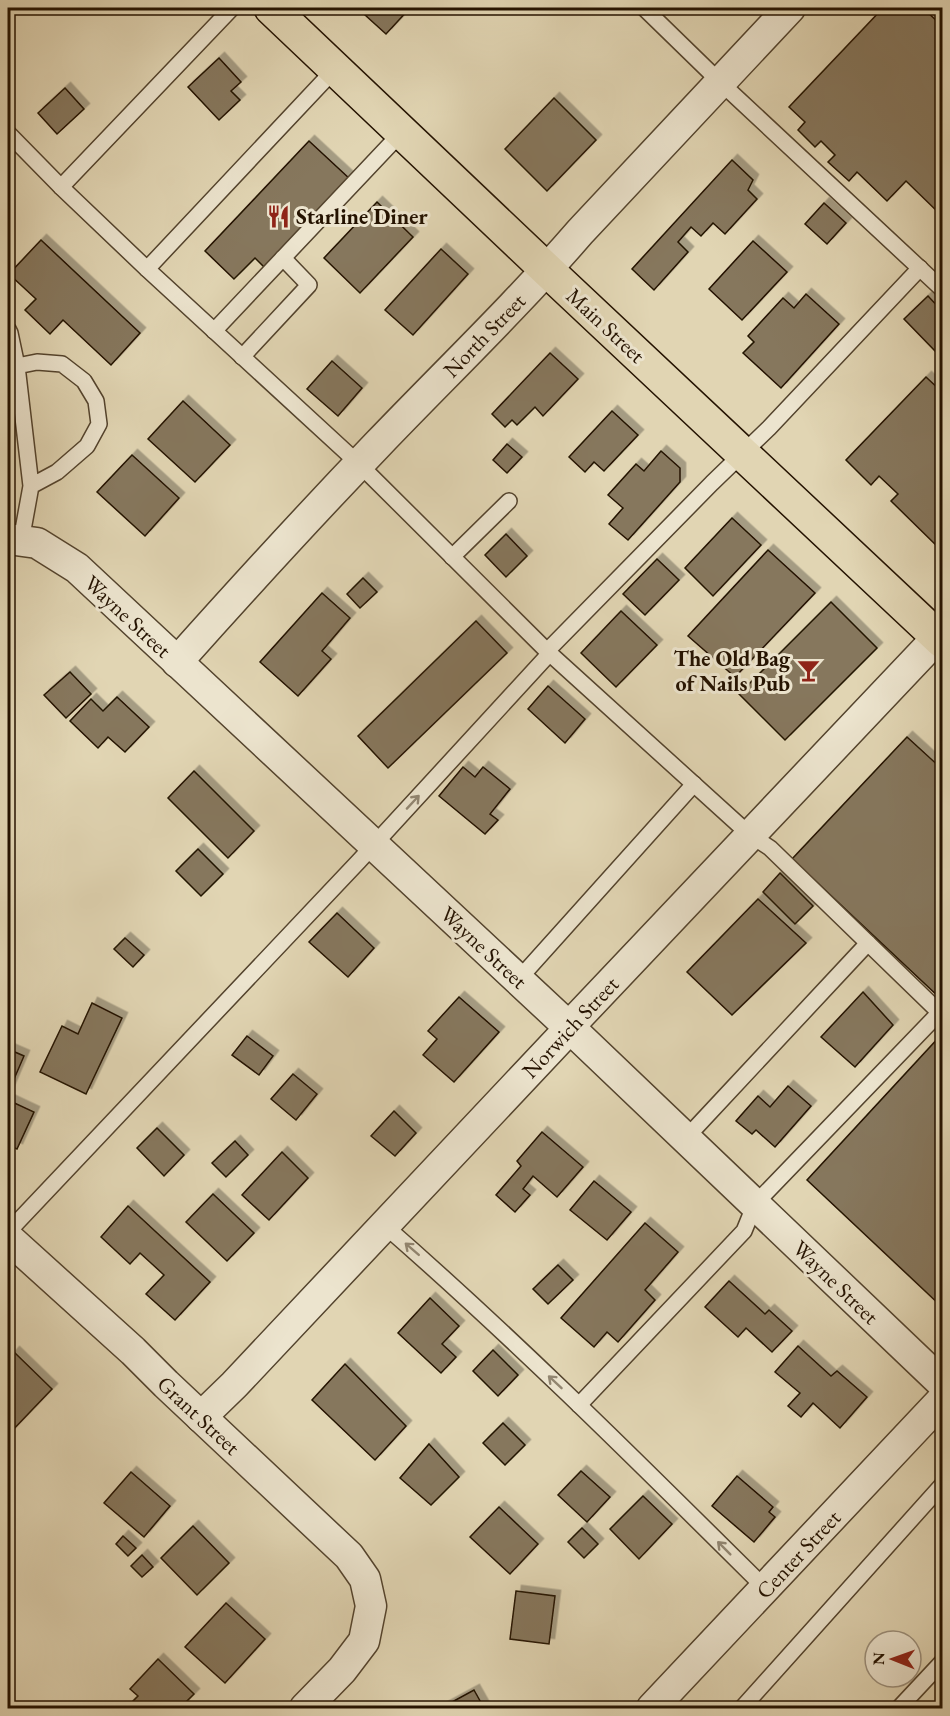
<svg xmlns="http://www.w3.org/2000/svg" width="950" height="1716" font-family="'EB Garamond',serif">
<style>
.building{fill:#86775d;stroke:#241200;stroke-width:1.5;filter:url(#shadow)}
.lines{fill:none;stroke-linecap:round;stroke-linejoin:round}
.service-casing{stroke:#53432d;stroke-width:18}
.minor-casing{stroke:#53432d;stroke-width:33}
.primary-casing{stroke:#241200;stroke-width:36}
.service{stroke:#ece4ce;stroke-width:15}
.minor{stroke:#ece4ce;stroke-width:30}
.primary{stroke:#e1d5b3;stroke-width:33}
.oneway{stroke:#928671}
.labels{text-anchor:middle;stroke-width:6;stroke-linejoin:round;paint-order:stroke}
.poi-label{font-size:22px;font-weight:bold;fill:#241200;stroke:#ece4ce;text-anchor:start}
.street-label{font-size:22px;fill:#241200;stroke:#ece4ce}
</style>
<defs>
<filter id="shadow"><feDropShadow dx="5.5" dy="-5.5" stdDeviation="0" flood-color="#0004"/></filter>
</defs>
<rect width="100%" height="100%" fill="#e1d5b3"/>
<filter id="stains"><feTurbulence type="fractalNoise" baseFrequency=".00333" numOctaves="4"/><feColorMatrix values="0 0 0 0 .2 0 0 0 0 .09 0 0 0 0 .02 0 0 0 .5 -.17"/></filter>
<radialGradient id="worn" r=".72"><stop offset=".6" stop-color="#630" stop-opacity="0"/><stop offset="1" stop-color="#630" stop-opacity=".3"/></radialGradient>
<g class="building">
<path d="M372,8h38l-24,26 -21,-19z"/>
<path d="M883,8h40l19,18v190l-36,-35 -19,20 -30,-29 -8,9 -21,-19 7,-7 -14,-14 -6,6 -17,-17 7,-8 -16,-15z"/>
<path d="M219,58l22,24 -10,9 9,9 -21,20 -31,-33z"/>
<path d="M65,88l19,21 -27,25 -19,-21z"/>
<path d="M554,98l42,42 -49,51 -42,-42z"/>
<path d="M309,141l42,39 -85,89 -11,-11 -21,21 -29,-28z"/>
<path d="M732,160l21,20 -5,10 9,9 -32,35 -12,-11 -12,13 -10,-9 -13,15 10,10 -34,38 -22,-21z"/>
<path d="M377,202l36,35 -53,56 -36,-35z"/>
<path d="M824,203l22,20 -19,21 -22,-20z"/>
<path d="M41,240l99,93 -29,32 -48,-45 -13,14 -25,-24 11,-11 -27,-25z"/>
<path d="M753,241l34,31 -45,48 -33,-31z"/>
<path d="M441,249l27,25 -55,61 -28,-25z"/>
<path d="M806,294l33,30 -58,64 -38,-35 11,-11 -6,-6 35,-38 11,10z"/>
<path d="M928,296l14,15v40l-3,4 -35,-36z"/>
<path d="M550,353l28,26 -35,37 -8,-9 -18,18 -5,-5 -7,7 -13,-13z"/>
<path d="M332,361l30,27 -24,28 -31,-27z"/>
<path d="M926,377l16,15v159l-51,-50 7,-7 -19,-18 -8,9 -25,-25z"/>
<path d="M183,401l47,44 -35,37 -47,-43z"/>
<path d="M612,411l26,24 -34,36 -10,-9 -9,10 -16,-15z"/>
<path d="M507,444l15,13 -15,16 -14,-13z"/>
<path d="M661,451l19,17v14l-52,58 -19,-16 14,-16 -15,-13 28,-31 8,7z"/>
<path d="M132,455l47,43 -34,38 -48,-44z"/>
<path d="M732,518l29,27 -48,51 -28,-28z"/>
<path d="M506,534l21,22 -21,21 -21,-22z"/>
<path d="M768,550l47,43 -80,84 -47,-41z"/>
<path d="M657,559l22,21 -34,35 -22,-21z"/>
<path d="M363,578l14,14 -17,16 -13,-14z"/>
<path d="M322,593l28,25 -28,33 9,8 -33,37 -38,-34z"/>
<path d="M831,602l46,46 -92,92 -46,-46z"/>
<path d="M621,611l36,34 -41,42 -35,-34z"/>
<path d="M476,621l31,32 -119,115 -30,-32z"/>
<path d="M70,672l21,22 -25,24 -22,-23z"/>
<path d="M548,686l37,33 -20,24 -37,-34z"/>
<path d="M117,697l32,30 -24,25 -17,-15 -10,11 -28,-27 21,-22 12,12z"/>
<path d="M907,737l35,32v226l-2,3 -148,-139z"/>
<path d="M463,767l12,10 8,-10 27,22 -20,25 8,6 -13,14 -46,-38z"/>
<path d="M194,771l60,60 -26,27 -60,-60z"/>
<path d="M198,849l25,25 -22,22 -25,-25z"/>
<path d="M780,873l33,33 -18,18 -32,-32z"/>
<path d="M758,899l48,44 -74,72 -45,-43z"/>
<path d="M337,913l37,35 -26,29 -39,-35z"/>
<path d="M125,938l19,17 -11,12 -19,-18z"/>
<path d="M863,992l30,33 -38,42 -34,-30z"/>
<path d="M459,997l40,35 -45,50 -31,-27 14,-16 -9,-8z"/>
<path d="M92,1003l30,15 -36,76 -46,-22 22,-46 16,8z"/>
<path d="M942,1034v273l-135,-127z"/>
<path d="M247,1036l26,20 -14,19 -27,-20z"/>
<path d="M8,1049l16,7 -16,37z"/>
<path d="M293,1074l24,20 -21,26 -25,-21z"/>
<path d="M788,1086l23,20 -36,41 -19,-17 -4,4 -16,-13 22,-25 12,11z"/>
<path d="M8,1100l26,12 -17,37 -9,-4z"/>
<path d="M394,1111l22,22 -21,23 -24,-20z"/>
<path d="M157,1128l27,27 -20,21 -27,-28z"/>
<path d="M542,1132l41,35 -26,30 -24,-21 -10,13 7,6 -15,17 -19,-17 25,-29 -4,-5z"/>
<path d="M235,1141l13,14 -22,22 -14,-14z"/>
<path d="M282,1152l26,26 -39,42 -27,-25z"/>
<path d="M594,1181l37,31 -24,28 -37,-30z"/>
<path d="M213,1194l41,39 -27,28 -41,-39z"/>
<path d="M128,1206l82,76 -35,38 -29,-26 18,-19 -24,-22 -10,11 -29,-27z"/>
<path d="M645,1223l33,29 -33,38 10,10 -37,42 -11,-10 -13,15 -33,-29z"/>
<path d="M558,1265l15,15 -25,24 -15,-15z"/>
<path d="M729,1281l36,33 4,-4 23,21 -20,21 -26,-24 -8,9 -33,-30z"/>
<path d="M430,1298l29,28 -17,18 14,13 -15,16 -43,-40z"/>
<path d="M798,1346l33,30 6,-5 30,26 -27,31 -27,-25 -12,14 -13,-11 12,-13 -25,-21z"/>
<path d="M493,1350l25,25 -20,21 -25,-25z"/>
<path d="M14,1352l38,37 -43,45 -1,-1v-74z"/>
<path d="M345,1364l61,62 -31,34 -63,-60z"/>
<path d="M503,1423l22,22 -20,20 -22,-22z"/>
<path d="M429,1444l30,33 -28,28 -31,-27z"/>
<path d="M581,1471l29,26 -23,25 -29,-27z"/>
<path d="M131,1472l39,34 -26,31 -40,-34z"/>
<path d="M737,1476l36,31 -4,5 6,5 -21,25 -42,-36z"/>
<path d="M643,1496l29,28 -33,35 -29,-30z"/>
<path d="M499,1507l39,37 -28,30 -40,-37z"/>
<path d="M193,1526l36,37 -32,32 -36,-37z"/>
<path d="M582,1528l16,16 -14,14 -16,-16z"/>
<path d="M123,1536l13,12 -8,8 -12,-12z"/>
<path d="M142,1555l11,12 -11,10 -11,-11z"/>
<path d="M516,1591l39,5 -6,48 -39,-5z"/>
<path d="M226,1603l39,36 -40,44 -40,-36z"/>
<path d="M158,1659l36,35 -12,12 3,2h-59l12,-12 -8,-7z"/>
<path d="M474,1690l10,18h-43z"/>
</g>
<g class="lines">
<defs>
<g id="service">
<path d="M644,8l76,74 222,207"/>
<path d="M8,133l53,54 86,82 212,195 188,187 203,184 20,13 170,165"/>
<path d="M61,187l171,-179"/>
<path d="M147,269l188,-200"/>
<path d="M8,329l2,4 7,33"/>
<path d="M214,331l188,-199"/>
<path d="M242,357l67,-72 -26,-27"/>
<path d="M21,541l10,-55 26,-14 30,-26 12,-22 -3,-23 -12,-20 -22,-17 -25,-2 -20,4 14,120"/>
<path d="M452,557l57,-56"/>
<path d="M547,651l165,-168 57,-55 151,-160"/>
<path d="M518,980l176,-196"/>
<path d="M686,1138l182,-195"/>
<path d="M384,1225c133,116 257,240 382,364"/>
<path d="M8,1232l351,-371 191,-208"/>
<path d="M579,1405l165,-174 11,-27 187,-194"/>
<path d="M742,1708l200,-223"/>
<path d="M899,1708l43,-46"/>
</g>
<g id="minor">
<path d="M8,539l29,4 40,25 493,460 372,355"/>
<path d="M177,662c66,-74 133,-147 201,-218 68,-71 138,-138 202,-212l210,-224"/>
<path d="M8,1238l125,113 33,33 183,172 16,23 6,27 -7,35 -22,29 -37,38"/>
<path d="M201,1417l33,-32 336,-357 9,-12 359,-379"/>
<path d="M652,1708l290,-308"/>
</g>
<path id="primary" d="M271,8l276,262 395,371"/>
</defs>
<use href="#service" class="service-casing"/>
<use href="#minor" class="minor-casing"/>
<use href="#primary" class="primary-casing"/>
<use href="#service" class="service"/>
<use href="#minor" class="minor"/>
<use href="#primary" class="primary"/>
</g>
<defs><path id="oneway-shaft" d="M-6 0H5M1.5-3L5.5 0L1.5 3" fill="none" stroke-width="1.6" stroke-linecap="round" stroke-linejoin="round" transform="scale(1.5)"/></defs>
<g class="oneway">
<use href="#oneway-shaft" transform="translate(413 802) rotate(-47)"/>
<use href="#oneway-shaft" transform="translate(412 1249) rotate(-139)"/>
<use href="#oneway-shaft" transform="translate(555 1382) rotate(-137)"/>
<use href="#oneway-shaft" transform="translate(724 1548) rotate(-135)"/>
</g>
<defs>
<symbol id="restaurant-bare" viewBox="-9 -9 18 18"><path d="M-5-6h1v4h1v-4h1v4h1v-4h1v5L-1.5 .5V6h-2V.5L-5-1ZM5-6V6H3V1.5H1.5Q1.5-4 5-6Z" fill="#8f2418" stroke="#ece4ce" stroke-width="2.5" paint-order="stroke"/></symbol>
<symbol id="bar-bare" viewBox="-9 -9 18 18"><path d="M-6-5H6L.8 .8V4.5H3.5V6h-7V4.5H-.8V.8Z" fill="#8f2418" stroke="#ece4ce" stroke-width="2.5" paint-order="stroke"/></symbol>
</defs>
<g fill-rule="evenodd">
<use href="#restaurant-bare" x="262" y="200" width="33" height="33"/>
<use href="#bar-bare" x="792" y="654" width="33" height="33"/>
</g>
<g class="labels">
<g class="poi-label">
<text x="296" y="224">Starline Diner</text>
<text x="790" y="666" text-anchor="end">The Old Bag<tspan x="790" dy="25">of Nails Pub</tspan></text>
</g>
<g class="street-label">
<text transform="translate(606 325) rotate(43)" y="8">Main Street</text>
<text transform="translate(484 335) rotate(-46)" y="8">North Street</text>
<text transform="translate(128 616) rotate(43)" y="8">Wayne Street</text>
<text transform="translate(484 947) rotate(43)" y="8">Wayne Street</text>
<text transform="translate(570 1027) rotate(-47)" y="8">Norwich Street</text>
<text transform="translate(836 1282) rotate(44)" y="8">Wayne Street</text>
<text transform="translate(199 1415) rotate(43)" y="8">Grant Street</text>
<text transform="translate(798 1554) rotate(-47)" y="8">Center Street</text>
</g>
</g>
<rect width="950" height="1716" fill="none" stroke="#e1d5b3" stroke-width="30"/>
<rect x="9" y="9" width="932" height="1698" fill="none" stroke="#241200" stroke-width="3"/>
<rect x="15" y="15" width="920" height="1686" fill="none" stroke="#241200" stroke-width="1.5"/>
<g transform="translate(893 1659) rotate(271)"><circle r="28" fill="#ece4ce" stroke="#9c907c" stroke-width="1.5"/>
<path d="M0-4.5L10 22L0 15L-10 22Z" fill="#8f2418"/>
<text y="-9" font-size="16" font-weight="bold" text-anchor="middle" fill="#241200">N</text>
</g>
<rect width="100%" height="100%" filter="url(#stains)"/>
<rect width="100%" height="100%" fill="url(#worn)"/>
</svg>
